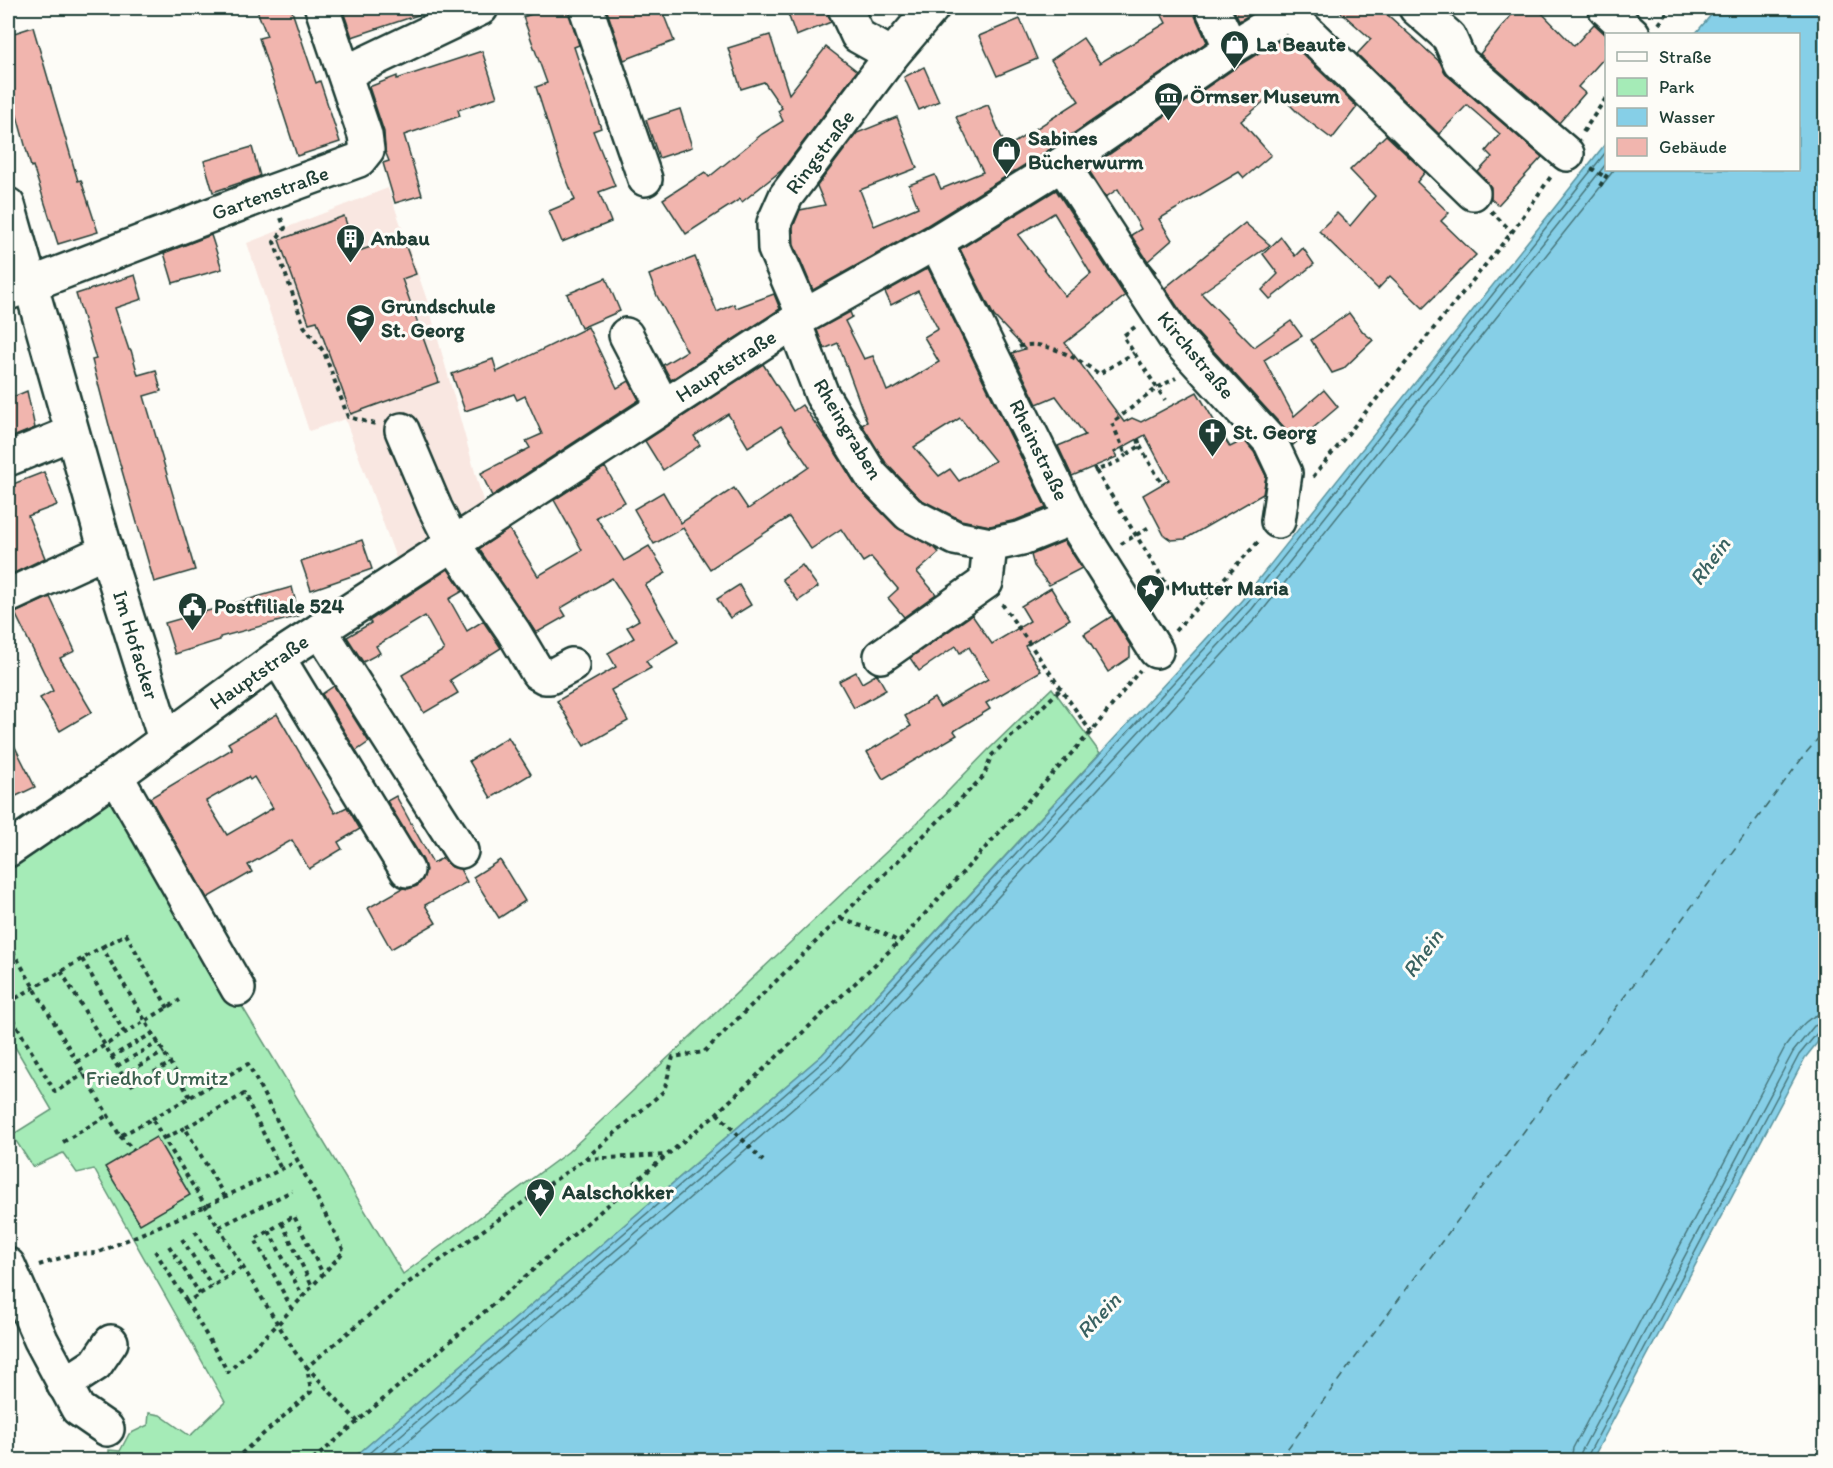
<svg xmlns="http://www.w3.org/2000/svg" width="1833" height="1468" font-family="Itim,sans-serif">
<style>
.built{fill:#f9e7e1}
.green{fill:#a5ebb7;stroke:#629476;stroke-width:1.5}
.water{fill:#86cfe7;stroke:#5d959f;stroke-width:1.5}
.lines{fill:none;stroke-linecap:round;stroke-linejoin:round}
.shore{stroke:#48777c;stroke-width:1.5}
.ferry{stroke:#396261;stroke-width:1.5;stroke-dasharray:8 6;stroke-linecap:butt}
.building{fill:#f1b5ae;stroke:#1f3d34;stroke-width:1.5;fill-rule:evenodd}
.minor-casing{stroke:#1f3d34;stroke-width:38}
.path{stroke:#1f3d34;stroke-width:4;stroke-dasharray:4.5 4.5;stroke-linecap:butt}
.minor{stroke:#fdfcf7;stroke-width:33}
.labels{text-anchor:middle;stroke-width:6;stroke-linejoin:round;paint-order:stroke}
.poi-label{font-size:21px;font-weight:bold;fill:#1f3d34;stroke:#fdfcf7;text-anchor:start}
.street-label{font-size:21px;fill:#1f3d34;stroke:#fdfcf7}
.park-label{font-size:21px;fill:#3a604e;stroke:#fdfcf7}
.water-label{font-size:22px;font-style:italic;fill:#396261;stroke:#fdfcf7}
</style>
<rect width="100%" height="100%" fill="#fdfcf7"/>
<filter id="ink" filterUnits="userSpaceOnUse"><feTurbulence type="fractalNoise" baseFrequency=".0167" numOctaves="2"/><feDisplacementMap in="SourceGraphic" scale="12" xChannelSelector="R" yChannelSelector="G"/><feConvolveMatrix kernelMatrix="1 2 1 2 8 2 1 2 1" color-interpolation-filters="sRGB"/></filter>
<g filter="url(#ink)">
<path class="built" d="M388,188l39,112 58,208 -89,50 -51,-139 -36,12 -62,-188z"/>
<path class="green" d="M1052,688l48,65 -278,302 -471,405h-242v-10l11,1 9,-17 19,-9 1,-12 11,2 30,21 35,-34 -131,-233 -17,4 -14,-20 -30,14 -21,-32 40,-25 -44,-75v-165l107,-75 288,479 165,-122 350,-330 70,-72z"/>
<path class="water" d="M1717,8h108v1025l-20,25 -213,402h-1241l471,-405 420,-455 364,-457v27h192v-136h-103z"/>
<g class="lines">
<g class="shore">
<path d="M361,1460l465,-401 420,-455 360,-452"/>
<path d="M372,1460l460,-396 420,-455 354,-445"/>
<path d="M386,1460l452,-390 421,-455 355,-445"/>
<path d="M1571,1460l2,-12 212,-401c11,-14 22,-33 41,-34"/>
<path d="M1580,1460l1,-8 212,-400 21,-26 12,-4"/>
<path d="M1587,1460l1,-5 211,-400 20,-24 7,-2"/>
</g>
<path class="ferry" d="M1279,1460l527,-707 20,-24"/>
</g>
<g class="building">
<path d="M256,8h35l25,75 4,-2 20,61 -43,14 -38,-118 8,-2z"/>
<path d="M342,8h91v2l-81,27z"/>
<path d="M549,8h19l11,37 -5,2 27,81 -8,3 22,55 -16,6 12,30 -49,20 -13,-31 26,-11 -15,-37 -24,-76 11,-4 -24,-66z"/>
<path d="M606,8h55l13,33 -50,19z"/>
<path d="M797,8h29l5,14 -35,14 -9,-25z"/>
<path d="M1158,8h35l2,8 12,26 -155,106 -126,78 -113,64 -19,-45 -1,-18 7,-17 25,-5 -8,-19 40,-53 40,-16 20,51 -57,22 14,36 44,-19 -9,-22 26,-10 6,14 42,-17 -27,-55 32,-12 18,43 73,-47 -28,-41 32,-22 17,25 66,-40z"/>
<path d="M1233,8h28l-22,13z"/>
<path d="M1336,8h44l60,54 8,14 94,81 -44,48 -7,-6v-12l-13,-15 14,-15 -6,-6 14,-17 -33,-29 -28,29 -82,-80 14,-15z"/>
<path d="M1517,8h20l37,38 20,-22 12,11v21l-28,31 7,6 -26,30 -79,-69z"/>
<path d="M1020,19l17,40 -40,17 -18,-40z"/>
<path d="M33,27l45,154 3,-1 17,52 -40,12 -25,-78 -2,1 -23,-84v-48z"/>
<path d="M770,35l19,59 37,-47 31,24 -75,99 -40,32 -2,-3 -54,35 -23,-35 42,-27 4,5 53,-43 21,-13 -5,-10 4,-3 -18,-26 -23,7 -13,-41z"/>
<path d="M1285,37l72,70 -25,32 -33,-25 -23,-23 -35,30 30,34 -27,23 -5,-6 -80,47 13,21 -24,21 8,10 -1,1 -24,-37 10,-6 -23,-40 -12,8 -18,-28 153,-105z"/>
<path d="M482,51l15,46 -39,13 2,6 -56,19 18,60 -27,8 -12,-40 6,-2 -4,-10 -1,-19 -15,-45 28,-11v3z"/>
<path d="M924,67l15,34 -20,9 -15,-33z"/>
<path d="M680,109l12,38 -33,11 -13,-38z"/>
<path d="M1386,135l39,37 -8,10 32,31 -8,8 35,34 -53,53 -33,-32 -12,13 -59,-58 18,-18 13,13 25,-30 -25,-26z"/>
<path d="M252,147l8,29 -47,16 -9,-31z"/>
<path d="M1056,190l69,106 -60,47 59,79 8,-4 9,4 56,-30 33,55 14,-7 10,12 12,24 -3,18 -78,45 -14,1 -7,-5 -21,-40 26,-15 -24,-45 -31,17 3,5 -45,19 -14,-30 27,-11 -29,-39 -19,8 -25,-51 13,-4 -31,-33 -34,-67zM1054,213l37,61 -26,22 -47,-61z"/>
<path d="M344,216l12,36 46,-16 14,38 -14,5 37,103 -88,32 -34,-93 -8,2 -30,-83z"/>
<path d="M1245,223l25,22 -69,48 53,54 37,-26 11,15 -38,24 30,56 30,-26 14,17 -45,38 -9,-17 -95,-104 -24,-36z"/>
<path d="M211,235l11,34 -49,14 -9,-30z"/>
<path d="M1281,237l14,19 8,-8 11,16 -44,35 -8,-9 16,-16 -15,-20z"/>
<path d="M695,257l22,55 17,-8 2,4 38,-14 6,15 -109,71 -8,-15 24,-14 -30,-55 -8,-21z"/>
<path d="M928,268l118,240 -30,12 -26,6 -29,-6 -41,-21 -34,-36 -24,-38 5,-3 -29,-79 -14,6 -7,-19 33,-18 2,5 -7,4 19,38 9,-3 14,35 6,-3 1,1 45,-27 -15,-25 14,-8 -20,-38 -27,14 -6,-13zM960,418l35,43 -36,20 -9,-12 -11,7 -25,-29z"/>
<path d="M135,275l7,24 -27,9 14,42h2l7,25 18,-5 5,21 -17,5 51,174 -41,12 -44,-153 -18,-69 4,-1 -20,-65z"/>
<path d="M606,278l14,33 -39,17 -14,-34z"/>
<path d="M1349,313l14,19 10,8 -30,29 -11,4 -21,-33z"/>
<path d="M588,327l29,61 12,-7 10,19 -147,96 -11,-23 49,-25 -4,-7 16,-7 -17,-38 -8,4 -3,-6 -49,17 -13,-37 41,-15 4,13z"/>
<path d="M763,364l30,47 9,-6 28,39 28,44 38,39 40,22 3,4 -22,19 19,22 -32,23 -16,-19 10,-9 -27,-32 -8,5 -22,-33 -30,20 -22,-32 -79,52 -27,-41 -29,16 -20,-35 29,-17 18,31 53,-35 14,21 61,-42 -28,-41 -33,21 -20,-33 -34,22 6,9 -37,25 -18,-29z"/>
<path d="M27,391l8,37 -27,11v-40z"/>
<path d="M605,467l20,35 -29,15 28,44 25,-15 17,27 -21,12 33,57 -32,19 5,7 -40,22 17,31 -44,25 -27,-45 59,-34 -8,-14 26,-15 -7,-11 12,-7 -27,-42 -51,30 5,8 -30,17 -57,-84 30,-20 29,47 44,-26 -28,-50z"/>
<path d="M44,472l13,33 -29,11 17,42 -37,18v-90z"/>
<path d="M362,540l10,29 -61,21 -10,-29z"/>
<path d="M1064,541l18,27 -33,17 -15,-19 -3,-11z"/>
<path d="M802,565l16,22 -20,14 -16,-22z"/>
<path d="M448,569l15,22 -14,8 18,32 16,-10 18,27 -51,32 8,13 -34,20 -22,-38 42,-25 -19,-34 -49,30 4,7 -17,9 -16,-25 24,-14 -2,-2z"/>
<path d="M739,585l12,20 -21,13 -13,-19z"/>
<path d="M292,587l7,29 -79,21v3l-45,14 -10,-31z"/>
<path d="M1051,588l19,31 -45,27 16,25 -55,32 4,6 -36,22 3,4 -74,44 -16,-27 44,-26 -6,-10 29,-18 6,9 48,-28 -19,-32 -9,6 -4,-7 -37,25 -9,-13 62,-43 20,29 38,-23 -9,-15z"/>
<path d="M50,597l25,54 -15,7 32,54 -32,19 -20,-33 13,-7 -38,-78z"/>
<path d="M1112,616l18,29v12l-22,15 -24,-38z"/>
<path d="M856,672l6,11 15,-9 9,16 -32,18 -15,-27z"/>
<path d="M334,686l35,56 -13,9 -34,-57z"/>
<path d="M277,714l58,99 12,-6 13,22 -22,13 4,7 -33,20 -17,-29 -44,25 4,7 -45,26 -57,-100 82,-49 -4,-6zM248,777l2,3 4,-3 19,31 -46,27 -21,-34z"/>
<path d="M8,733l27,54 -27,13z"/>
<path d="M508,737l23,37 -40,24 -22,-37z"/>
<path d="M396,796l37,67 10,-5 9,9 8,2 7,13 -42,23 11,18 -45,26 -23,-41 35,-20 5,1 9,-3 6,-7 3,-9 -3,-10 -36,-59z"/>
<path d="M500,860l25,41 -26,17 -26,-41z"/>
<path d="M156,1137l34,58 -50,29 -35,-57z"/>
</g>
<g class="lines">
<defs>
<g id="minor">
<path d="M586,8l59,171"/>
<path d="M845,8l13,28 34,19"/>
<path d="M1212,8l19,40"/>
<path d="M1416,8l33,29 11,25 107,92"/>
<path d="M1605,8l28,26"/>
<path d="M1288,13l185,180"/>
<path d="M345,73l136,-65"/>
<path d="M1062,164l112,172 96,105 15,32 -7,48"/>
<path d="M8,205l98,346 59,188"/>
<path d="M936,242l136,276 84,133"/>
<path d="M8,293l263,-101 88,-32 8,-10 -2,-15 -43,-127"/>
<path d="M804,316l-29,-67 -1,-26 12,-27 106,-141 40,-47"/>
<path d="M794,322l28,73 49,80 38,39 46,24 35,7 32,-7 50,-20"/>
<path d="M626,335l37,71"/>
<path d="M402,430l33,78 18,36 60,87 25,42 7,4h5l22,-12"/>
<path d="M8,459l64,-26"/>
<path d="M8,596l98,-45"/>
<path d="M320,630l141,221"/>
<path d="M881,656l105,-74 4,-37"/>
<path d="M278,658l129,212"/>
<path d="M116,776l122,213"/>
<path d="M8,850l108,-74 158,-116 520,-338 142,-80 126,-78 169,-116 65,-40"/>
<path d="M8,1265l33,75 37,69 29,20"/>
<path d="M64,1385l32,-21 15,-22"/>
</g>
</defs>
<use href="#minor" class="minor-casing"/>
<g class="path">
<path d="M1659,24l12,-16"/>
<path d="M1583,132l23,-34"/>
<path d="M1591,168l14,9"/>
<path d="M1600,186l10,-16"/>
<path d="M1491,211l21,21"/>
<path d="M281,218l4,10 -11,14 30,84 20,26 24,65 27,7"/>
<path d="M1135,327l-12,9 42,64"/>
<path d="M1019,347c24,-9 60,12 80,27l35,-21"/>
<path d="M1138,439l2,7 -14,9 -14,-32 45,-35 19,-10"/>
<path d="M1140,446l22,38"/>
<path d="M1094,467l2,4 23,-10 7,-6"/>
<path d="M1096,471l74,119"/>
<path d="M1313,477l199,-245 40,-57"/>
<path d="M1121,544l30,-18"/>
<path d="M1002,604l89,128"/>
<path d="M1175,631l85,-91"/>
<path d="M841,919l44,15 14,8"/>
<path d="M8,943l112,193 32,-17 143,233 12,15 4,25 -77,68"/>
<path d="M102,947l24,-13 42,74"/>
<path d="M82,959l43,75"/>
<path d="M61,971l68,115 42,-23"/>
<path d="M8,1003l94,-56 88,150"/>
<path d="M8,1011l47,81 29,-18"/>
<path d="M111,1057l42,-24"/>
<path d="M77,1062l103,-62"/>
<path d="M117,1066l42,-24"/>
<path d="M123,1075l41,-23"/>
<path d="M717,1113l46,48"/>
<path d="M152,1119l96,-55 96,187 -66,73 -50,48 -41,-70 56,-35"/>
<path d="M120,1136l14,14"/>
<path d="M165,1138l20,-10"/>
<path d="M63,1142l45,-27"/>
<path d="M586,1159l80,-4"/>
<path d="M225,1197l-40,-69 59,-34 37,75"/>
<path d="M282,1223l30,63"/>
<path d="M219,1227l73,-36"/>
<path d="M195,1231l30,47"/>
<path d="M269,1231l34,66"/>
<path d="M182,1239l30,47"/>
<path d="M169,1246l31,48"/>
<path d="M155,1251l32,51"/>
<path d="M39,1265l34,-11 24,-1 109,-47 92,-45"/>
<path d="M292,1309l-37,-70 39,-23 29,58"/>
<path d="M358,1422l-51,-55 98,-82 180,-126 79,-68 9,-34 31,-5 280,-276 7,-20 70,-67"/>
<path d="M313,1460l303,-262 101,-85 184,-173 190,-208 49,-62"/>
</g>
<use href="#minor" class="minor"/>
</g>
</g>
<defs>
<symbol id="shop-pin" viewBox="-11 -11 22 30"><path d="M0 17L-7.5 6A9.5 9.5 0 1 1 7.5 6Z" fill="#1f3d34" stroke="#fdfcf7"/><path d="M-5-2.5h2.3a2.7 3.5 0 0 1 5.4 0H5L5.5 6h-11ZM-1.5-2.5h3a1.5 2.3 0 0 0-3 0Z" fill="#fff"/></symbol>
<symbol id="museum-pin" viewBox="-11 -11 22 30"><path d="M0 17L-7.5 6A9.5 9.5 0 1 1 7.5 6Z" fill="#1f3d34" stroke="#fdfcf7"/><path d="M0-6L6-3V-2H-6V-3ZM-5-1h2V3h-2ZM-1-1h2V3h-2ZM3-1h2V3H3ZM-6 4H6V6H-6Z" fill="#fff"/></symbol>
<symbol id="building-pin" viewBox="-11 -11 22 30"><path d="M0 17L-7.5 6A9.5 9.5 0 1 1 7.5 6Z" fill="#1f3d34" stroke="#fdfcf7"/><path d="M-4-6H4V6H1V3H-1V6H-4ZM-2.5-4.3h1.7v1.8h-1.7ZM.8-4.3h1.7v1.8H.8ZM-2.5-1h1.7V.8h-1.7ZM.8-1h1.7V.8H.8Z" fill="#fff"/></symbol>
<symbol id="school-pin" viewBox="-11 -11 22 30"><path d="M0 17L-7.5 6A9.5 9.5 0 1 1 7.5 6Z" fill="#1f3d34" stroke="#fdfcf7"/><path d="M0-5L7-2L0 1L-7-2ZM-4 1L0 2.5L4 1V4Q0 6-4 4Z" fill="#fff"/></symbol>
<symbol id="church-pin" viewBox="-11 -11 22 30"><path d="M0 17L-7.5 6A9.5 9.5 0 1 1 7.5 6Z" fill="#1f3d34" stroke="#fdfcf7"/><path d="M-1.2-6h2.4v3.5h3.3v2.4h-3.3V6h-2.4V-.1h-3.3v-2.4h3.3Z" fill="#fff"/></symbol>
<symbol id="sight-pin" viewBox="-11 -11 22 30"><path d="M0 17L-7.5 6A9.5 9.5 0 1 1 7.5 6Z" fill="#1f3d34" stroke="#fdfcf7"/><path d="M0-6L1.8-2.2L6-1.7L2.9 1.2L3.7 5.4L0 3.3L-3.7 5.4L-2.9 1.2L-6-1.7L-1.8-2.2Z" fill="#fff"/></symbol>
<symbol id="civic-pin" viewBox="-11 -11 22 30"><path d="M0 17L-7.5 6A9.5 9.5 0 1 1 7.5 6Z" fill="#1f3d34" stroke="#fdfcf7"/><path d="M-.6-6.5H3V-4.5H.6V-3L4-1V1h2V6H-6V1h2V-1L-.6-3ZM-1.2 2.5V6h2.4V2.5Z" fill="#fff"/></symbol>
</defs>
<g fill-rule="evenodd">
<use href="#shop-pin" x="1218" y="28" width="33" height="45"/>
<use href="#museum-pin" x="1152" y="80" width="33" height="45"/>
<use href="#shop-pin" x="990" y="134" width="33" height="45"/>
<use href="#building-pin" x="334" y="222" width="33" height="45"/>
<use href="#school-pin" x="344" y="302" width="33" height="45"/>
<use href="#church-pin" x="1196" y="416" width="33" height="45"/>
<use href="#sight-pin" x="1134" y="572" width="33" height="45"/>
<use href="#civic-pin" x="176" y="590" width="33" height="45"/>
<use href="#sight-pin" x="524" y="1176" width="33" height="45"/>
</g>
<g class="labels">
<g class="poi-label">
<text x="1256" y="51">La Beaute</text>
<text x="1190" y="103">Örmser Museum</text>
<text x="1028" y="145">Sabines<tspan x="1028" dy="24">Bücherwurm</tspan></text>
<text x="371" y="245">Anbau</text>
<text x="381" y="313">Grundschule<tspan x="381" dy="24">St. Georg</tspan></text>
<text x="1233" y="439">St. Georg</text>
<text x="1171" y="595">Mutter Maria</text>
<text x="214" y="613">Postfiliale 524</text>
<text x="562" y="1199">Aalschokker</text>
</g>
<g class="street-label">
<text transform="translate(820 152) rotate(-53)" y="7">Ringstraße</text>
<text transform="translate(270 193) rotate(-20)" y="7">Gartenstraße</text>
<text transform="translate(1196 355) rotate(50)" y="7">Kirchstraße</text>
<text transform="translate(726 366) rotate(-33)" y="7">Hauptstraße</text>
<text transform="translate(848 429) rotate(59)" y="7">Rheingraben</text>
<text transform="translate(1039 450) rotate(64)" y="7">Rheinstraße</text>
<text transform="translate(136 645) rotate(73)" y="7">Im Hofacker</text>
<text transform="translate(259 672) rotate(-35)" y="7">Hauptstraße</text>
</g>
<g class="park-label">
<text x="157" y="1085">Friedhof Urmitz</text>
</g>
<g class="water-label">
<text transform="translate(1709 561) rotate(-54)" y="8">Rhein</text>
<text transform="translate(1422 953) rotate(-54)" y="8">Rhein</text>
<text transform="translate(1098 1315) rotate(-47)" y="8">Rhein</text>
</g>
</g>
<rect width="1833" height="1468" fill="none" stroke="#fdfcf7" stroke-width="30"/>
<rect x="15" y="15" width="1803" height="1438" fill="none" stroke="#1f3d34" stroke-width="2" filter="url(#ink)"/>
<rect x="1605" y="33" width="195" height="138" fill="#fdfcf7" stroke="#a4b0a9" stroke-width="1.5"/>
<rect x="1617" y="52" width="30" height="9" fill="#fdfcf7" stroke="#a4b0a9" stroke-width="1.5"/>
<text x="1659" y="63" font-size="18" fill="#1f3d34">Straße</text>
<rect x="1617" y="78" width="30" height="18" fill="#a5ebb7" stroke="#a4b0a9" stroke-width="1.5"/>
<text x="1659" y="93" font-size="18" fill="#1f3d34">Park</text>
<rect x="1617" y="108" width="30" height="18" fill="#86cfe7" stroke="#a4b0a9" stroke-width="1.5"/>
<text x="1659" y="123" font-size="18" fill="#1f3d34">Wasser</text>
<rect x="1617" y="138" width="30" height="18" fill="#f1b5ae" stroke="#a4b0a9" stroke-width="1.5"/>
<text x="1659" y="153" font-size="18" fill="#1f3d34">Gebäude</text>
</svg>
